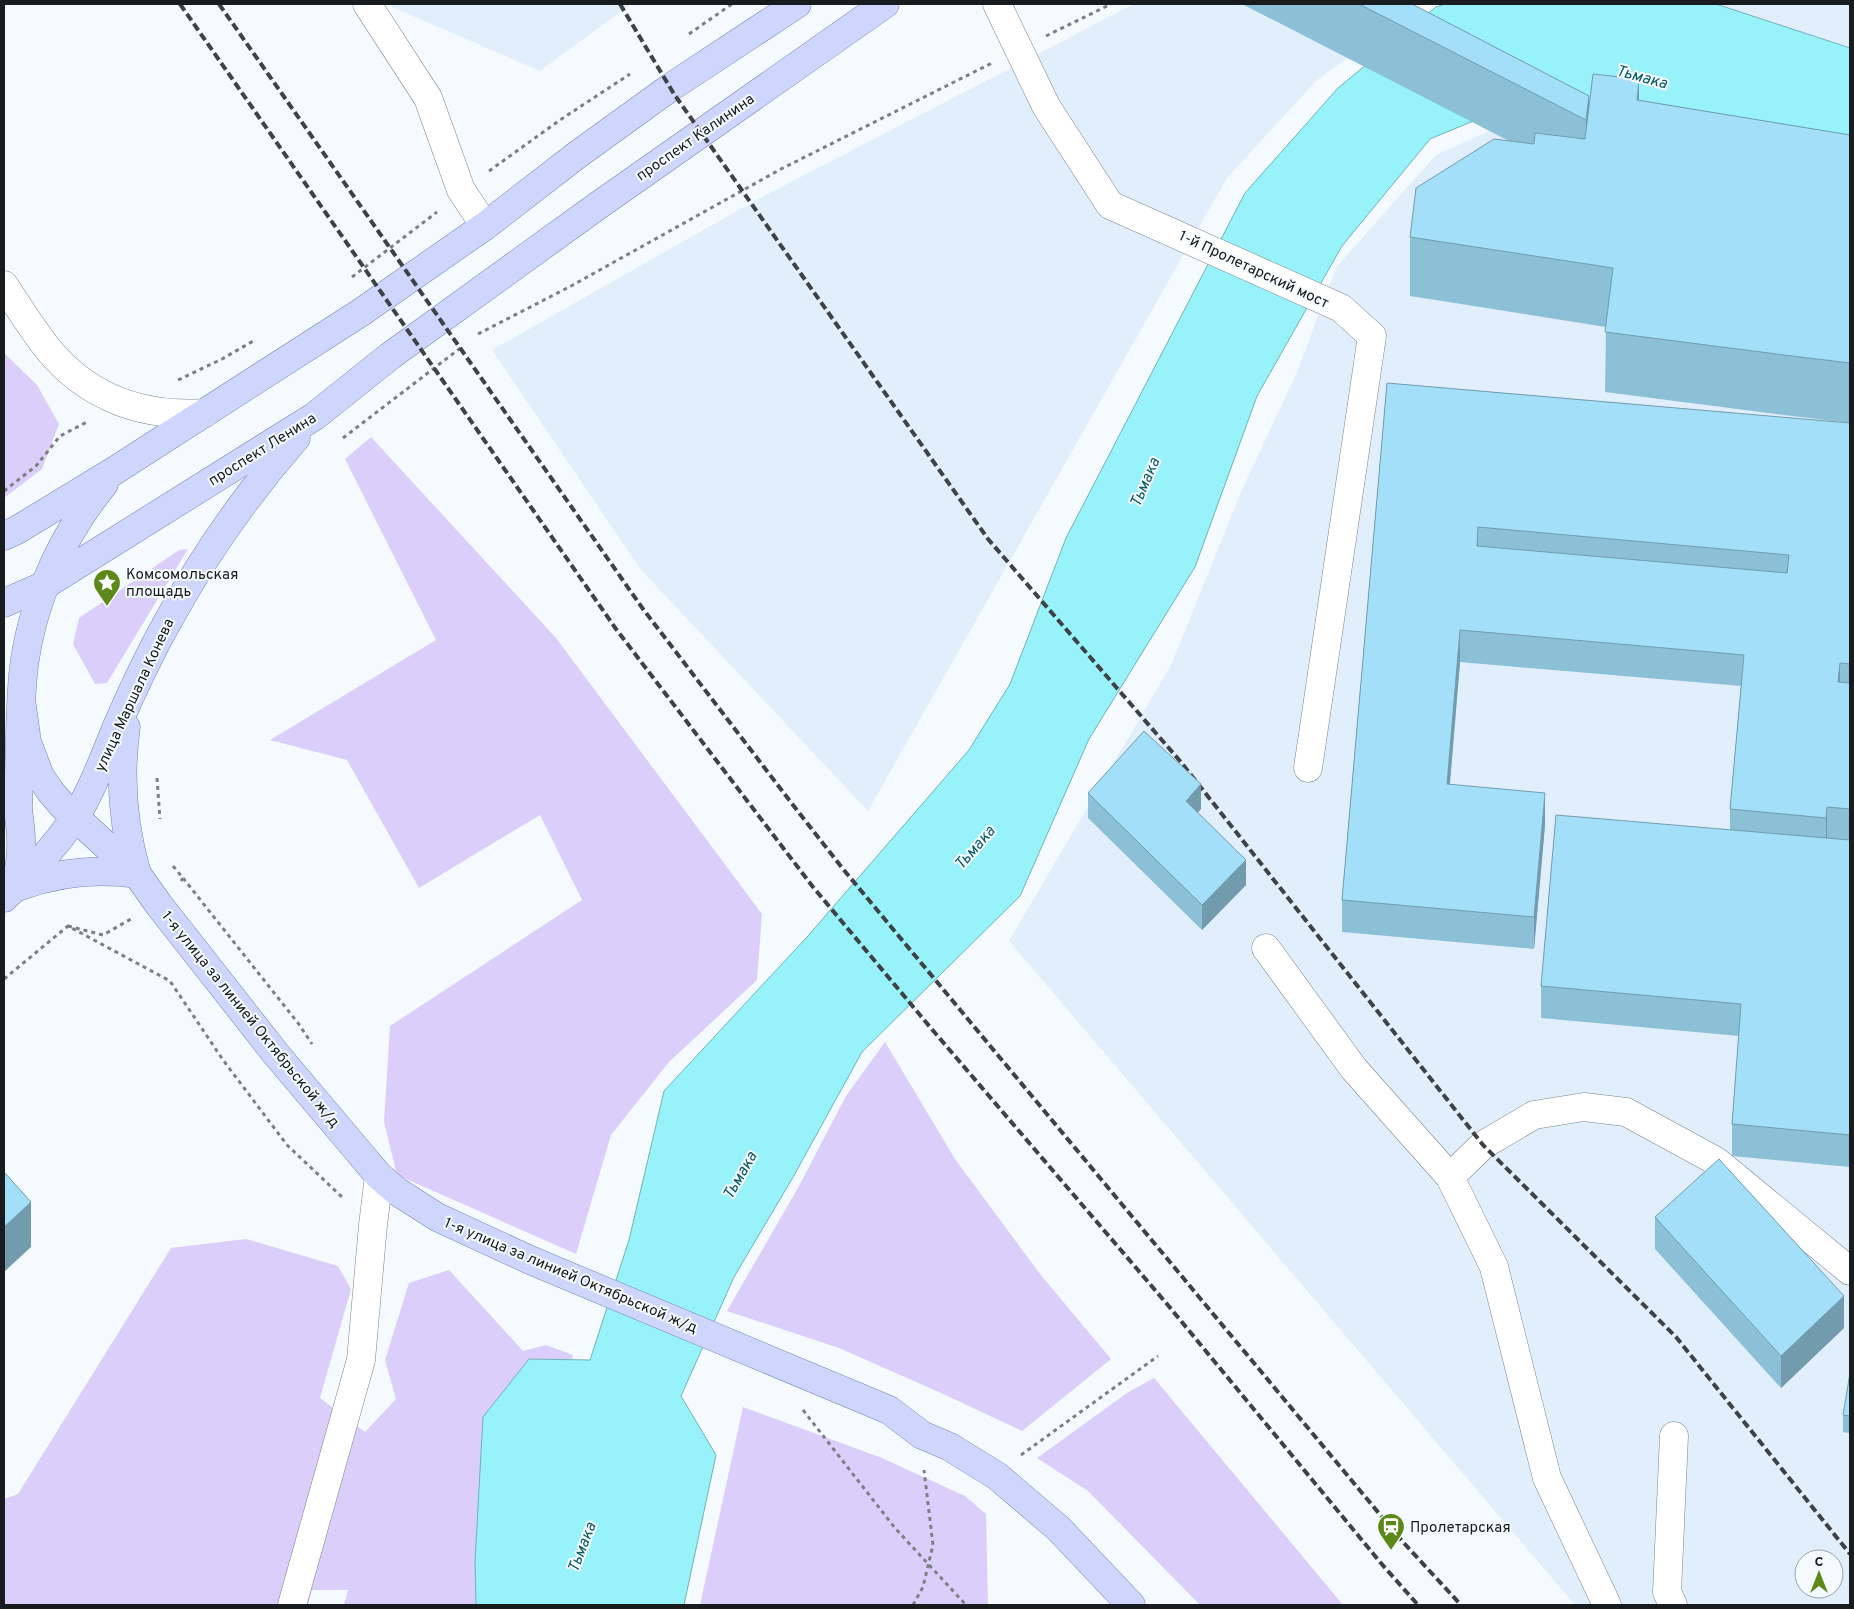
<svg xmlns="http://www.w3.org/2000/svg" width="1854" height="1609" font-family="Overpass,sans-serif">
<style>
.built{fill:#e1eefc;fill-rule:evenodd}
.green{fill:#dbcefa}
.water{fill:#97f2fa;stroke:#71b2b8}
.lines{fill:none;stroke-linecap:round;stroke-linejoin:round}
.minor-casing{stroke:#7d848b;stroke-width:29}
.major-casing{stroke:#7983af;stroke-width:29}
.path{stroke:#7c8084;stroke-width:3;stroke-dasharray:4 4;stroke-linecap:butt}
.minor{stroke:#fff;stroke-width:28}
.major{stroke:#ced6fe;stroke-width:28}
.rail{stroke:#3e4145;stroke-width:4;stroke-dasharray:8 4;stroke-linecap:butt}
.wall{fill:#8cc0d6}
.shaded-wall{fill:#729cae}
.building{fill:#a3dff9;stroke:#729cae;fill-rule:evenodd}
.labels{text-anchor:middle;stroke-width:4;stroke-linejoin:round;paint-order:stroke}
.street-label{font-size:15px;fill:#191c1f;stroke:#f5faff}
.poi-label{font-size:15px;fill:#191c1f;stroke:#f5faff;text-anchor:start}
.water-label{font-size:16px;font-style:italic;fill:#095c61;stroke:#f5faff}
</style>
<rect width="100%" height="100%" fill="#f5faff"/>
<g class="built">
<path d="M390,4h241l-91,67 -148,-64z"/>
<path d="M1134,4h284l-103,78 -88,96 -359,633 -227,-241 -149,-220 266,-151z"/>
<path d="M1680,4h170v55z"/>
<path d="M1531,112l319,65v1428h-275l-566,-664 162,-276 70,-173 56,-120 40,-106 99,-111zM1804,1559h30v30h-30z"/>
</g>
<g class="green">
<path d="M4,353l33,32 22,39 -17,45 -38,29z"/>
<path d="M371,437l185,201 206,276 -5,66 -88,82 -58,73 -35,119 -179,-79 -13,-53 6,-96 192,-126 -42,-85 -121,73 -72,-128 -77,-20 166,-100 -91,-181z"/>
<path d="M188,549l-81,134 -12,1 -22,-40 6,-26 100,-68z"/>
<path d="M885,1042l70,117 85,115 71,85 -89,72 -81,-38 -102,-45 -112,-37 72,-125 47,-90z"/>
<path d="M246,1239l92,27 13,23 -31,109 45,34 31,-33 -11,-39 24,-77 40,-13 74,81 23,-6 27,10 -51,250h-178l4,-15h-36l-4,15h-304v-106l14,-5 153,-246z"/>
<path d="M1154,1378l189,227h-143l-112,-114 -51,-33 90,-65z"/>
<path d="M743,1407l139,51 83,38 21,18 2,91h-288z"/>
</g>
<path class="water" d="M1445,4h271l134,44v118l-260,-63 -66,-3 -94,39 -88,107 -85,150 -62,171 -106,172 -69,157 -158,156 -70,127 -58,98 -53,119 35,59 -32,150h-208l-1,-43 8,-145 46,-58 61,1 39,-120 35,-149 143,-154 162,-187 41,-66 56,-146 179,-345 93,-105 98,-81z"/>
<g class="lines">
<defs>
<g id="minor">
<path d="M367,4l61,94 33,92 24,36"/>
<path d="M997,4l49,102 64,99 231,103 31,28 -64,432"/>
<path d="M4,285c14,21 28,44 44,64 40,49 95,68 157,64"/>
<path d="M1266,948l88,121 96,108 44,90 53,211 60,127"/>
<path d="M1450,1177l33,-32 51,-30 50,-8 42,5 90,49 134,110"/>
<path d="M292,1605l69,-245 12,-135 6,-49"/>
<path d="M1673,1605l-6,-13 7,-156"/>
</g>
<g id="major">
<path d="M4,536l13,-6 97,-59 246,-158 125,-87 92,-71 94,-68 126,-83"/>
<path d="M4,603l41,-18 270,-169 75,-60 206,-149 289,-203"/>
<path d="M22,706l5,36 13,34 10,15 12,14 75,69 22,31 117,149 103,122 19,16 39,25 93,43 359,150 33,25 28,12 47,29 61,52 73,77"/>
<path d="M126,727c-7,49 -3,99 11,147"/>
<path d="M14,792c8,33 11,63 0,97"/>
<path d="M18,809c2,-45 1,-90 5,-134 7,-69 37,-137 81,-191"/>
<path d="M20,886c39,-14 76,-18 117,-12"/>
<path d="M4,898c27,-25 49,-49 70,-79 17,-26 31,-64 43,-93 15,-35 32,-71 51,-105 36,-66 78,-126 128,-183"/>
</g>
</defs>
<use href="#minor" class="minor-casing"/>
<use href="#major" class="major-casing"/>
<g class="path">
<path d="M689,34l43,-30"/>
<path d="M1046,36l65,-32"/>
<path d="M489,171l71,-51 70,-46"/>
<path d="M352,277l85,-65"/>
<path d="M478,334l93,-48 210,-117 211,-106"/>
<path d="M178,380l44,-21 33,-19"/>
<path d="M343,438l120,-92"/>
<path d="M4,491l32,-25 24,-30 27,-14"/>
<path d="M157,778l3,41"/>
<path d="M173,866l10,12 -2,3"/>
<path d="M183,878l115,145 14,21"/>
<path d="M68,926l35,9 28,-16"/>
<path d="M4,979l64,-53 102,55 53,79 64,85 57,54"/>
<path d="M803,1410l92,118 71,77"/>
<path d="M1021,1455l137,-99"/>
<path d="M913,1605l10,-18 10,-42 -9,-75"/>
</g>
<use href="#minor" class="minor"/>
<use href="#major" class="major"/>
<g class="rail">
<path d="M180,4l436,625 197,258 117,140 237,277 213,258 38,43"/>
<path d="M219,4l424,605 150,196 50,64 559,672 59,64"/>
<path d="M620,4l54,90 314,445 192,222 303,384 193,192 174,217"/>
</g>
</g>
<g class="wall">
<path d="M1242,4h170l177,101 50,-5 211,35v288l-58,-7 -187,-24 1,-65 -196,-31v-59l99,-96z"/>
<path d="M1387,383l463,40v744l-118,-11v-32l7,-88 -198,-18v-32l189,-156v-21l11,-123 -281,-24 -10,122 95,41 -11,124 -192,-17v-32z"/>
<path d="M1088,793l113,16 -4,3 49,73 -44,45 -114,-112z"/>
<path d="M1655,1217l189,111 -63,60 -126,-139z"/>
<path d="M1850,1373v60l-7,-1v-17z"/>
</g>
<g class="shaded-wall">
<path d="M1639,79v60l-2,-39z"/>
<path d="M1589,96v59l-3,25v-60z"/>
<path d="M1478,527v32l-1,-13z"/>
<path d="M1460,630v32l-13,154v-32z"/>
<path d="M1840,663v32l-2,-13z"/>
<path d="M1201,784v25l-15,17v-25z"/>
<path d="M1545,793v32l-11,124v-32z"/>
<path d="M1827,807v32l-1,10v-31z"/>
<path d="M1246,860v25l-44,45v-25z"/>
<path d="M31,1202v45l-27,25v-45z"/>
<path d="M1844,1296v32l-63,60v-32z"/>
</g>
<g class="building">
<path d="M1359,4h53l177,92 -3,24z"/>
<path d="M1593,74l46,5 -2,21 213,35v228l-58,-7 -187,-24 8,-64 -203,-31 6,-49 78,-49 40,5 1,-11 50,6z"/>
<path d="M1387,383l463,40v241l-10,-1 -2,19 12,1v126l-23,-2 -1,11 -96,-9 14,-154 -284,-25 -13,154 98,9 -11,124 -192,-17zM1478,527l311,28 -2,18 -310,-27z"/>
<path d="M1144,731l57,53 -15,17 60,59 -44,45 -114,-112z"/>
<path d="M1556,815l294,25v295l-118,-11 9,-120 -200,-18z"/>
<path d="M1719,1159l125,137 -63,60 -126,-139z"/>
<path d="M4,1172l27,30 -27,25z"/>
<path d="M1850,1373v43l-7,-1z"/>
</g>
<defs>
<symbol id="sight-pin" viewBox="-11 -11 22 30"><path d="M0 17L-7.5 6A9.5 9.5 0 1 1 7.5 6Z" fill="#5c8818" stroke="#f5faff"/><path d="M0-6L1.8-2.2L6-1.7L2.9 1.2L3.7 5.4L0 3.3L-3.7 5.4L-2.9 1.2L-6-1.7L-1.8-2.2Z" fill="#fff"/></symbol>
<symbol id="station-pin" viewBox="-11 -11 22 30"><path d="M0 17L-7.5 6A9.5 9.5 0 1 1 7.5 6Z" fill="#5c8818" stroke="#f5faff"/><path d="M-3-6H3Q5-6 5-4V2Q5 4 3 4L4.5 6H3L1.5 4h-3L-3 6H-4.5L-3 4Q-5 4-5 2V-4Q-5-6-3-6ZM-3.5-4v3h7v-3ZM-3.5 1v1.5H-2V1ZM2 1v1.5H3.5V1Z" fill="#fff"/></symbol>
</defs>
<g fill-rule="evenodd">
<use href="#sight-pin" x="91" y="567" width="32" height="43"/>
<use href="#station-pin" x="1375" y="1511" width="32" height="43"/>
</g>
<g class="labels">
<g class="street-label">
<text transform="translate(695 137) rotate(-35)" y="5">проспект Калинина</text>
<text transform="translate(1254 269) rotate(25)" y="5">1-й Пролетарский мост</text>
<text transform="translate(262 449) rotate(-32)" y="5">проспект Ленина</text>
<text transform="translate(134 695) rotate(-65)" y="5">улица Маршала Конева</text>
<text transform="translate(251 1019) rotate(51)" y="5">1-я улица за линией Октябрьской ж/д</text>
<text transform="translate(571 1275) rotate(23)" y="5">1-я улица за линией Октябрьской ж/д</text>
</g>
<g class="poi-label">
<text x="126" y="579">Комсомольская<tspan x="126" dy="17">площадь</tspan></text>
<text x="1410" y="1532">Пролетарская</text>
</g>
<g class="water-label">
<text transform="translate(1642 76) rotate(15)" y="6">Тьмака</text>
<text transform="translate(1144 482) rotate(-67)" y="6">Тьмака</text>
<text transform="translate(974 847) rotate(-49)" y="6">Тьмака</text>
<text transform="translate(739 1175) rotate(-60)" y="6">Тьмака</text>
<text transform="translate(581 1547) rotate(-69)" y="6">Тьмака</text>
</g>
</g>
<rect width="1854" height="1609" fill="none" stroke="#191c1f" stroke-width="10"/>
<g transform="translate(1819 1574)"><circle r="24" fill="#f5faff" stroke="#9da1a5"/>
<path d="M0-4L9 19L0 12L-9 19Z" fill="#5c8818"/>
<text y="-8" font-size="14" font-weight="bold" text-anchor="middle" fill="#191c1f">С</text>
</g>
</svg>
